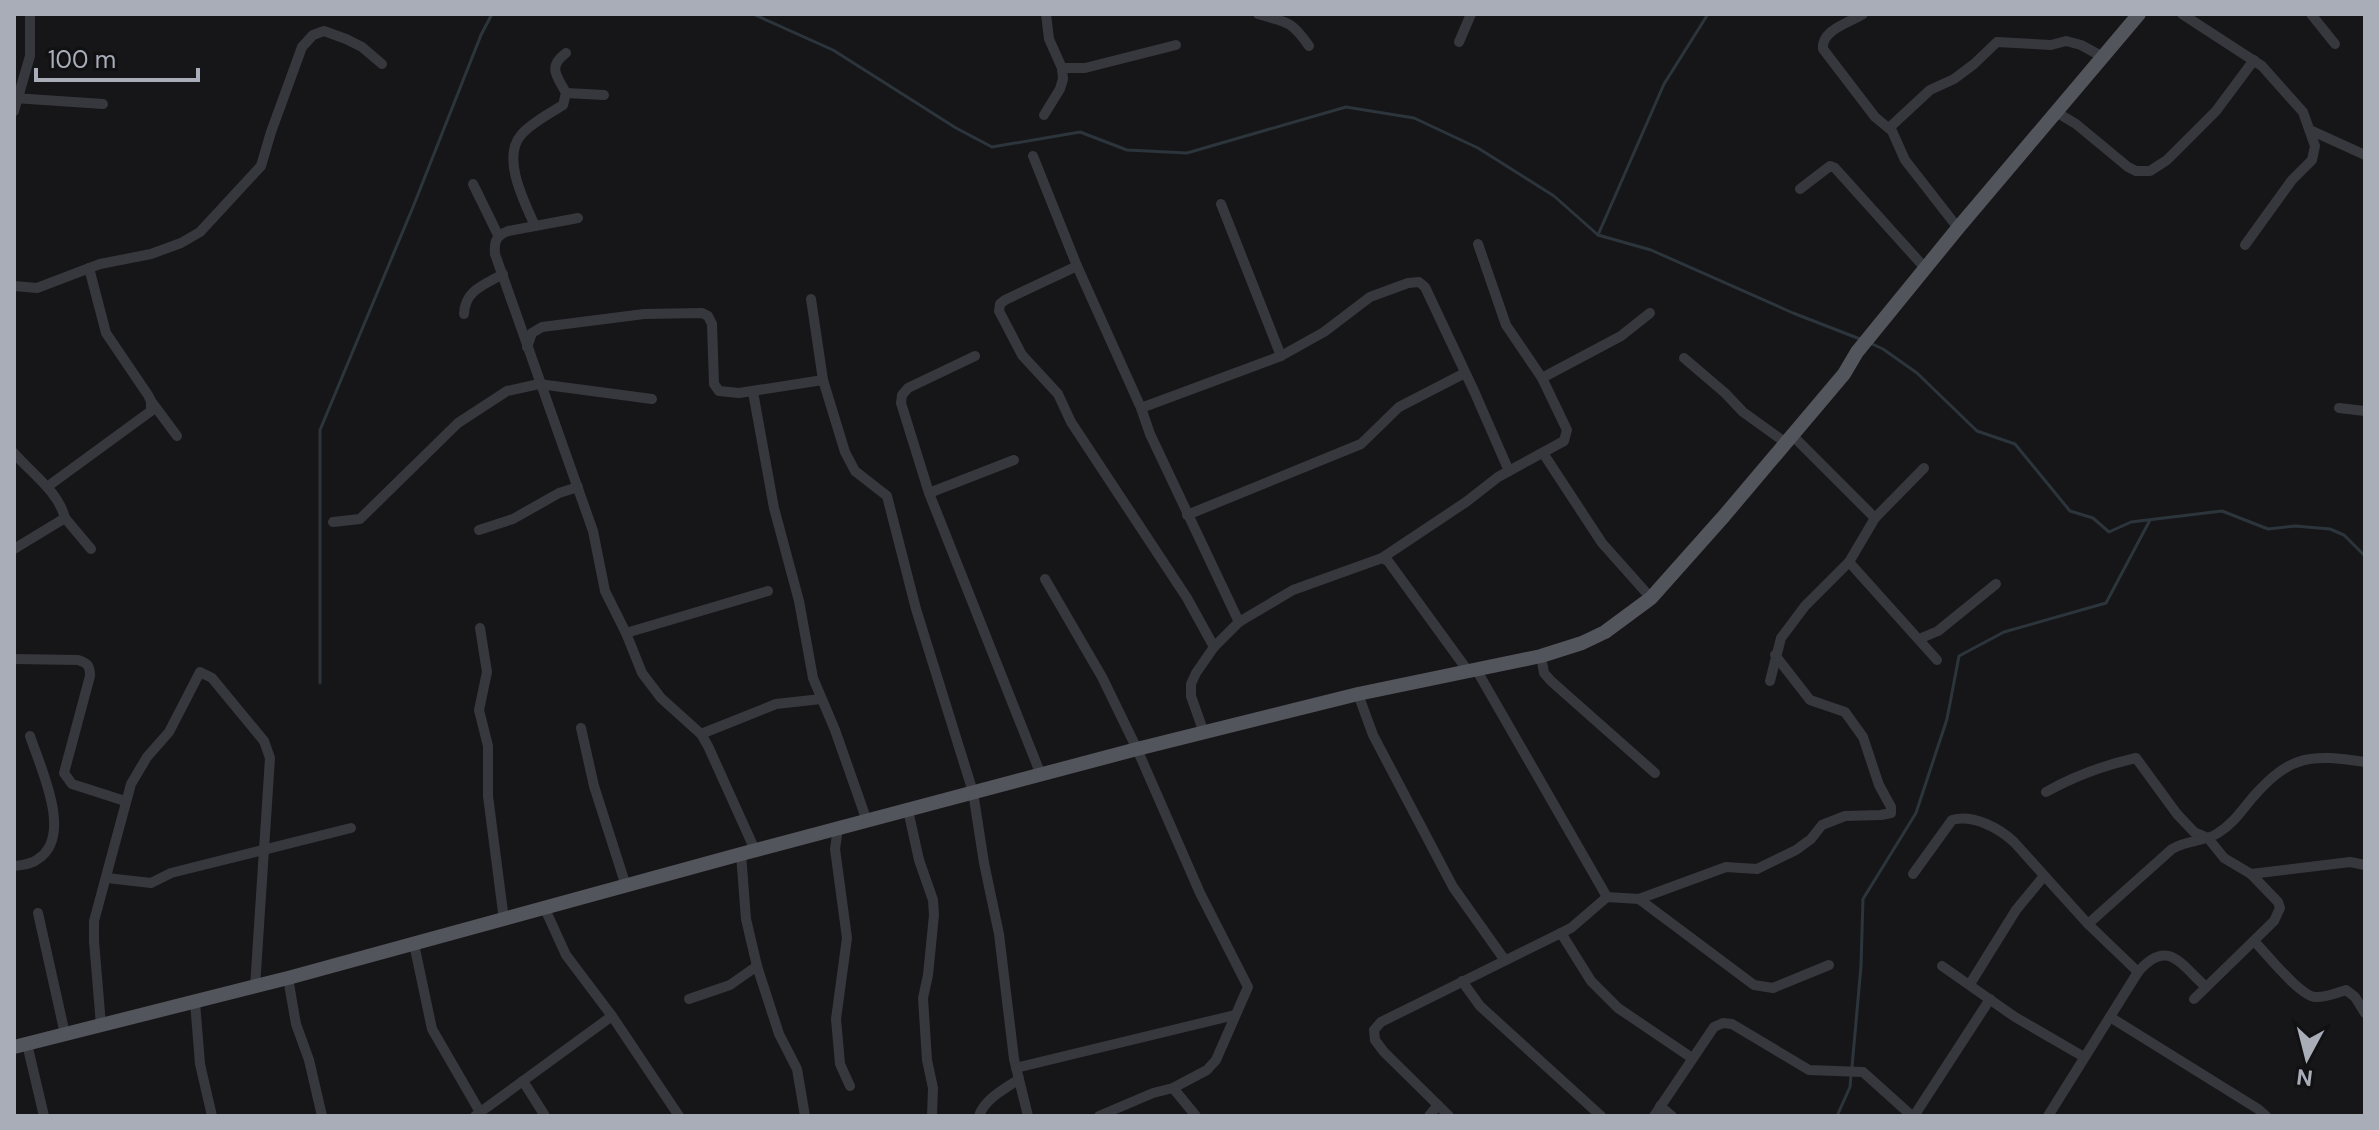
<svg xmlns="http://www.w3.org/2000/svg" width="2379" height="1130" font-family="'DM Sans',sans-serif">
<style>
.lines{fill:none;stroke-linecap:round;stroke-linejoin:round}
.stream{stroke:#2c353c;stroke-width:3}
.minor{stroke:#37383d;stroke-width:10}
.major{stroke:#53555c;stroke-width:14}
</style>
<rect width="100%" height="100%" fill="#161618"/>
<g class="lines">
<g class="stream">
<path d="M753,14l80,36 123,78 36,19 88,-15 47,18 60,3 159,-46 68,11 64,30 76,48 44,39 53,15 142,63 67,26"/>
<path d="M1598,235l66,-151 44,-70"/>
<path d="M1870,343l13,6 34,24 60,58 38,13 55,67 23,7 16,14 22,-10 91,-11 46,18 27,-3 35,3 14,6 21,21"/>
<path d="M320,683v-253l93,-223 68,-172 11,-21"/>
<path d="M1852,1067l9,-101 2,-67 53,-86 31,-94 12,-63 45,-24 102,-29 44,-83"/>
<path d="M1837,1116l13,-29 1,-12"/>
</g>
<g class="minor">
<path d="M1258,14c29,9 32,5 51,32"/>
<path d="M1863,14c-14,9 -42,16 -40,35l52,68 17,14 13,29 53,68"/>
<path d="M2182,14l80,52 41,46 12,34 -3,14 -20,20 -47,65"/>
<path d="M2311,14l24,30"/>
<path d="M1459,42l12,-28"/>
<path d="M1062,68h23l91,-23"/>
<path d="M566,93l38,2"/>
<path d="M14,98l89,6"/>
<path d="M14,111l16,-55v-42"/>
<path d="M2056,112l20,12 52,43 8,4h14l17,-11 49,-49 38,-51"/>
<path d="M1044,115l16,-26 3,-10 -1,-11 -13,-29 -3,-25"/>
<path d="M1889,128l41,-38 24,-11 20,-15 23,-22 54,3 15,-4 15,4 22,12"/>
<path d="M2310,130l55,25"/>
<path d="M1033,156l44,110 64,142 9,26 89,188"/>
<path d="M473,184l25,51"/>
<path d="M1800,189l30,-23 5,2 90,100"/>
<path d="M1221,204l60,152"/>
<path d="M578,218l-70,13c-12,5 -14,10 -13,23l98,277 12,60 21,42 16,40 19,25 40,36 7,12 47,104"/>
<path d="M535,226c-10,-23 -34,-68 -14,-91 10,-12 28,-21 42,-30l3,-12c-9,-17 -19,-26 0,-40"/>
<path d="M1077,266l-72,34 -5,4 -1,7 23,44 36,39 13,28 116,176 27,49"/>
<path d="M14,286l23,2 63,-24 51,-10 30,-11 19,-11 61,-66 10,-34 31,-85 11,-12 11,-4 22,8 16,8 20,17"/>
<path d="M811,299l12,81 22,72 10,19 32,25 29,113 57,183 11,71 15,71 15,125 14,57"/>
<path d="M464,314c1,-24 20,-29 39,-40"/>
<path d="M527,347l5,-14 10,-6 102,-13 58,-1 6,3 4,8 2,60 5,7 20,2 84,-13"/>
<path d="M975,356l-67,32 -6,7 -1,8 28,90 112,282"/>
<path d="M1684,358l41,35 18,19 43,31"/>
<path d="M1542,378l79,-42 29,-23"/>
<path d="M753,392l21,116 25,93 14,77 22,52 32,91"/>
<path d="M151,401l26,35"/>
<path d="M1141,408l140,-52 43,-24 46,-35 38,-14 11,-1 6,5 49,104 35,80"/>
<path d="M2339,408l26,3"/>
<path d="M1792,435l83,83"/>
<path d="M14,453c17,20 44,38 51,65l-51,31"/>
<path d="M1543,453l59,90 49,55"/>
<path d="M47,487l104,-76v-10l-3,-6 -42,-62 -17,-65"/>
<path d="M929,493l85,-33"/>
<path d="M1187,515l174,-71 38,-37 66,-34"/>
<path d="M65,518l26,31"/>
<path d="M333,522l27,-3 98,-96 49,-32 32,-7 113,15"/>
<path d="M479,530l34,-11 46,-26 19,-6"/>
<path d="M1382,558l6,3 80,110"/>
<path d="M1849,562l88,98"/>
<path d="M1045,579l57,98 35,72 63,144 48,94 -32,73 -9,10 -34,18 -20,5 -54,23"/>
<path d="M480,628l7,44 -8,38 9,36v50l16,124"/>
<path d="M626,633l142,-42"/>
<path d="M1919,639l19,-8 58,-47"/>
<path d="M1541,656l3,17 7,8 104,92"/>
<path d="M14,659l64,1c10,3 12,6 12,16l-26,97 8,11 53,17"/>
<path d="M1476,669l131,228"/>
<path d="M1770,681l11,-43 24,-32 44,-44 26,-44 49,-50"/>
<path d="M1358,694l15,41 80,152 51,72"/>
<path d="M581,728l13,58 32,100"/>
<path d="M1204,733l-13,-37v-12l5,-11 18,-26 25,-25 54,-32 89,-32 84,-56 32,-25 66,-36 3,-11 -25,-52 -36,-53 -28,-81"/>
<path d="M701,734l75,-30 45,-5"/>
<path d="M2046,792c28,-16 59,-27 90,-34l41,56 17,18 14,6 16,20 27,16 27,28 2,6 -6,13 -80,78"/>
<path d="M908,810l11,50 14,40 1,15 -6,60 -5,23 4,62 6,28 -1,28"/>
<path d="M838,828l-3,21 12,89 -11,81 4,45 10,22"/>
<path d="M741,854l5,65 11,47 22,68 18,35 8,47"/>
<path d="M14,866c8,-1 18,-2 24,-7 36,-23 2,-92 -8,-123"/>
<path d="M1913,874l39,-54c21,-6 47,8 62,22l74,82 50,48"/>
<path d="M2251,874l99,-12 15,3"/>
<path d="M107,878l44,5 20,-10 180,-45"/>
<path d="M1639,899l115,86 19,3 56,-23"/>
<path d="M545,909l21,46 46,61 67,100"/>
<path d="M38,913l27,121"/>
<path d="M2088,924l84,-75c17,-10 33,-7 46,-16 15,-9 24,-23 35,-36 38,-43 58,-43 112,-35"/>
<path d="M1561,933l30,48 27,27 74,50"/>
<path d="M2254,941c12,12 45,54 61,56 10,1 21,-4 31,-7l9,7 10,16"/>
<path d="M414,944l18,85 48,83"/>
<path d="M1942,966l73,51 69,40"/>
<path d="M288,978l8,46 13,36 13,56"/>
<path d="M1462,981l18,25 121,110"/>
<path d="M1970,984l46,-74 28,-34"/>
<path d="M689,999l41,-14 27,-19"/>
<path d="M195,1002l5,62 12,52"/>
<path d="M2110,1017l148,92 8,7"/>
<path d="M101,1025l-7,-84v-20l37,-137 16,-27 22,-25 31,-60 12,6 52,63 6,17 -15,229"/>
<path d="M27,1044l17,72"/>
<path d="M1016,1068l219,-53"/>
<path d="M523,1081l22,35"/>
<path d="M1173,1088l23,28"/>
<path d="M1660,1106l12,10"/>
<path d="M475,1116l137,-100"/>
<path d="M979,1116c5,-17 26,-27 40,-37"/>
<path d="M1429,1116l9,-11"/>
<path d="M1449,1116l-65,-64 -9,-12 -1,-10 7,-8 190,-94 36,-31 32,2 87,-32 31,2 39,-19 15,-11 11,-14 23,-9 36,-1 10,-2v-6l-12,-22 -16,-48 -18,-25 -35,-12 -35,-45"/>
<path d="M1654,1116l60,-89 9,-4 9,1 77,46 54,2 49,44"/>
<path d="M1914,1116l76,-117"/>
<path d="M2048,1116l90,-144c30,-35 43,-7 68,15"/>
</g>
<path class="major" d="M14,1047l274,-69 453,-124 396,-105 221,-55 183,-38 41,-13 23,-11 46,-34 73,-82 120,-142 13,-22 101,-124 181,-214"/>
</g>
<rect width="2379" height="1130" fill="none" stroke="#a8adb8" stroke-width="32"/>
<g transform="translate(2307 1058) rotate(187)" stroke="#111113" stroke-width="6" paint-order="stroke">
<path d="M0-6L14 30L0 20L-14 30Z" fill="#a8adb8"/>
<text y="-12" font-size="22" font-weight="bold" text-anchor="middle" fill="#a8adb8">N</text>
</g>
<path d="M36 68v12h162v-12" fill="none" stroke="#a8adb8" stroke-width="4"/>
<text x="48" y="68" font-size="24" fill="#a8adb8" stroke="#111113" stroke-width="6" paint-order="stroke">100 m</text>
</svg>
